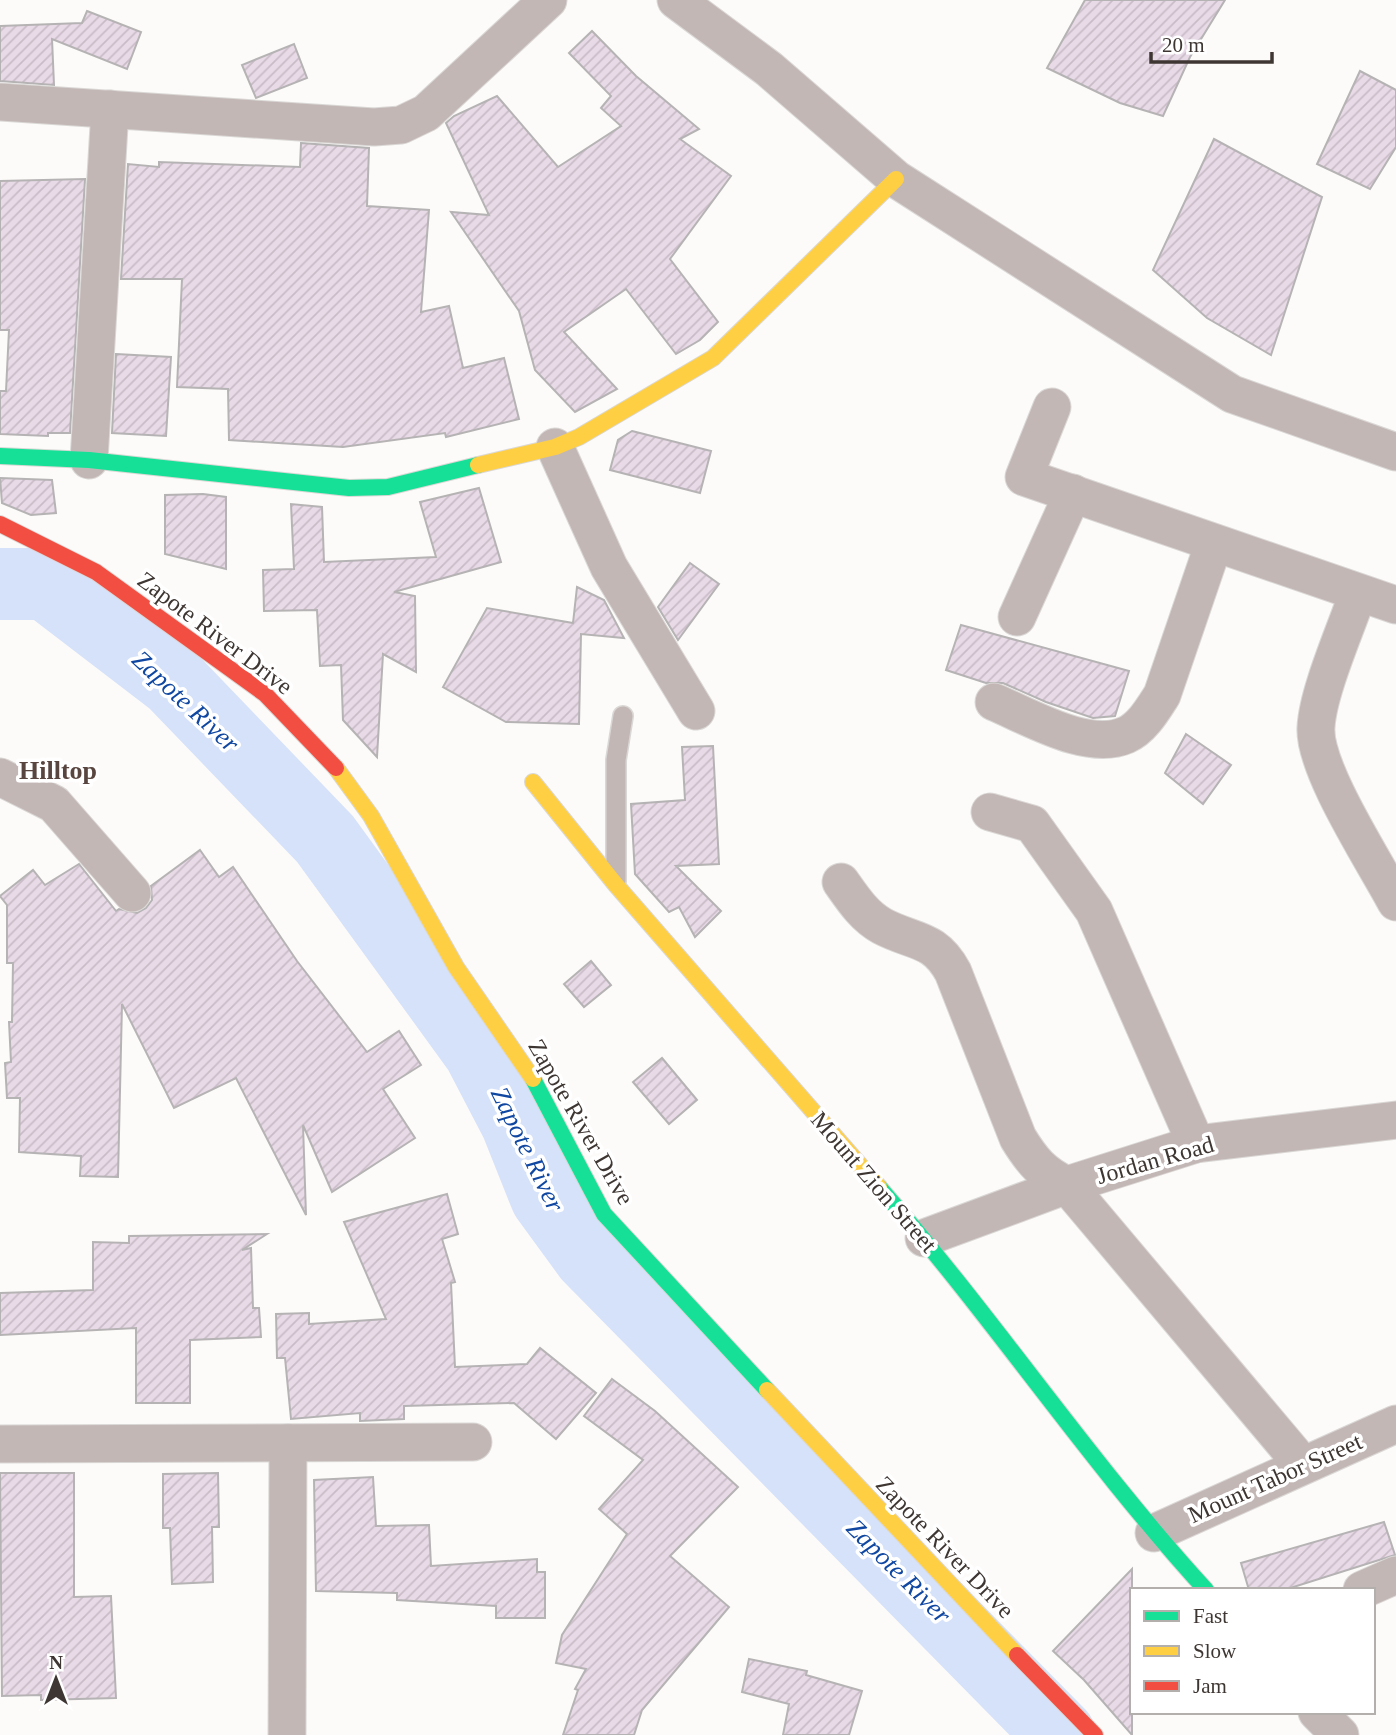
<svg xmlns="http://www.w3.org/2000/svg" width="1396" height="1735" font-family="Georgia,serif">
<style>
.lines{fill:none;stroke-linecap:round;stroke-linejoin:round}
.river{stroke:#d5e2f9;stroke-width:72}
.building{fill:url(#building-hatch);stroke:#b6b3b4;stroke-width:2}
.lane-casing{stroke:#dad8d6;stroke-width:22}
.street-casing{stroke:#dad8d6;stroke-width:39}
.fast-casing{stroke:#dad8d6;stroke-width:18}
.slow-casing{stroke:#dad8d6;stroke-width:18}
.jam-casing{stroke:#dad8d6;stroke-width:18}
.lane{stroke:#c3b7b6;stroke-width:19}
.street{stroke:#c3b7b6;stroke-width:37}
.fast{stroke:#16e098;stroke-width:16}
.slow{stroke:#ffcf43;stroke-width:16}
.jam{stroke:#f24e42;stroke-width:16}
.labels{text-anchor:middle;stroke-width:7;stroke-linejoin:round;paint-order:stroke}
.street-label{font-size:24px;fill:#3e3632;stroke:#fff}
.water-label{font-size:26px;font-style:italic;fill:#1047a1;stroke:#fff}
.neighbourhood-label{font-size:26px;font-weight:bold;fill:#58453f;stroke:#fff}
</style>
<defs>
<pattern id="building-hatch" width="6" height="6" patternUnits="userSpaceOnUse" patternTransform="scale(1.75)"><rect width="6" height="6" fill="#e9dae8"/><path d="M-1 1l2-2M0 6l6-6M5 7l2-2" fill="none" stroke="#c9bcc7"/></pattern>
</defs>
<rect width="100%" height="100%" fill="#fdfbf9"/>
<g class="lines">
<path class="river" d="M0,584h46l128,98 151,157 154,212 37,71 30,75 43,59 471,479"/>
</g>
<g class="building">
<path d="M1085,0h140l-35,57 -27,59 -43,-13 -73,-35z"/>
<path d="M87,11l54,21 -14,37 -75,-30 2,46 -54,-4v-55l82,-3z"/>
<path d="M592,31l44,45 63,53 -19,10 51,37 -61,83 48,63 -18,18 -24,14 -50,-65 -62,43 53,57 -42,23 -40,-42 -16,-59 -68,-99 38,3 -43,-92 8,-7 43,-20 61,71 63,-41 -20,-18 10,-12 -42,-43z"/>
<path d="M294,44l13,34 -51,20 -14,-33z"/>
<path d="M1360,71l36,19v57l-26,42 -53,-25z"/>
<path d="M1214,139l108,58 -51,158 -64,-37 -54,-48z"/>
<path d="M301,143l68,5 -2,58 62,4 -8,102 28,-6 14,62 41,-10 15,61 -73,18 -1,-4 -102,14 -114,-7 -1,-51 -51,-2 5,-108h-61l7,-115 31,3v-5l141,5z"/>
<path d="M85,179l-15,254h-22v3l-48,-2v-43h6l3,-61h-9v-149z"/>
<path d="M116,354l55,3 -5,79 -54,-3z"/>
<path d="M632,431l79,20 -11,42 -90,-23 8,-30z"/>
<path d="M0,478l52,2 4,33 -25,2 -29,-12z"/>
<path d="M479,488l22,74 -107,30 21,4 1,76 -33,-18 -6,103 -34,-37 -2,-55 -21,1 -3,-56 -53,1 -1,-41 31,-1 -3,-65 31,3 2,55 112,-5 -16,-55z"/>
<path d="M203,494l23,3v72l-61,-15v-59z"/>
<path d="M690,563l29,21 -41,56 -20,-33z"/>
<path d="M577,587l27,13 20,38 -43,-4 -2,90 -73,-2 -63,-35 44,-79 86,15z"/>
<path d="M961,625l168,46 -14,45 -22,2 -47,-16 -43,-19h-17l-40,-13z"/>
<path d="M1186,734l45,31 -28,39 -38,-31z"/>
<path d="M713,746l6,118 -43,2 45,45 -26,26 -16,-30 -10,5 -34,-38 -4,-70 54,-4 -3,-53z"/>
<path d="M200,850l19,27 14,-10 64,94 70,91 32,-21 22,34 -38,24 32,49 -83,54 -29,-67 3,90 -70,-137 -62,30 -52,-104 -4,173 -38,-1 1,-20 -62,-4 1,-54h-13l-2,-35 6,-1 -2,-40h3l1,-59h-6v-58l-7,-9 33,-26 12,15 34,-21 37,47 3,-2 18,4 9,-5 6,-8 -1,-14z"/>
<path d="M591,961l20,24 -27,22 -20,-23z"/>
<path d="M662,1058l35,42 -28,24 -36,-42z"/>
<path d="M447,1194l11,40 -16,5 13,43 -4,1 4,84 72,-3 13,-16 56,45 -40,46 -42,-36 -110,3v13l-44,2v-8l-69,6 -6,-61h-8l-1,-44 33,-1v11l77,-5 -42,-97z"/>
<path d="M267,1234l-25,16 9,-2 2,60h6l2,29 -71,3v63h-54v-75l-136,7v-42l93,-3v-48l36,1v-7z"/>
<path d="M612,1379l43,32 83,76 -68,69 59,51 -87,103 -8,25h-71l15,-45 -3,-1 11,-20 -30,-6 6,-28 65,-101 -28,-25 44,-49 -59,-44z"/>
<path d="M0,1473h74v124l37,-1 5,102 -75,2v-5l-39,1z"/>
<path d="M218,1473l1,54h-7l1,55 -41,2 -2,-56h-7v-54z"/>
<path d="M373,1477l3,49 53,-1 2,41 106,-7v13h8v46h-49v-12l-99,-6v-7l-81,-2 -2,-111z"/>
<path d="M1384,1522l11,33 -111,35h-35l-8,-27z"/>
<path d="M1132,1569v166l-48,-55 -31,-29z"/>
<path d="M749,1659l58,12 -1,4 56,16 -13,44h-66l6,-31 -47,-12z"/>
</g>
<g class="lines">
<defs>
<path id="lane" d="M616,881v-121l7,-44"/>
<g id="street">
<path d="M676,0l93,69 127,110 336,215 164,58"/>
<path d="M0,102l374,25 27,-2 25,-12 122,-113"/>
<path d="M1052,407l-28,70 372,128"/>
<path d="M555,447l54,120 87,144"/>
<path d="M89,460l21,-351"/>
<path d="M1358,593c-12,36 -40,98 -42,134 -3,41 59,135 80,175"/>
<path d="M1017,617l56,-124"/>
<path d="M994,702c36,15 94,50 132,33 16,-7 27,-26 36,-40l52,-152"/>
<path d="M0,777l54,27 78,89"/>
<path d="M990,812l42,12 62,87 102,233"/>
<path d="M841,882c12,17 23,34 41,44 32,17 52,11 71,46l65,166c14,23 25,36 49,47l235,279"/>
<path d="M924,1238l143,-53 129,-41 200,-24"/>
<path d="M0,1444l473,-2"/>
<path d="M1154,1533l242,-109"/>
<path d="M1362,1590l34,-15"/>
<path d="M1317,1712l23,23"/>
<path d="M287,1735l1,-292"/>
</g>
<g id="fast">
<path d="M0,456l89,4 260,28 39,-1 90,-22"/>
<path d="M533,1079l71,135 163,176"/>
<path d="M879,1187c114,130 210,275 327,403"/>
</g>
<g id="slow">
<path d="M478,465l77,-18 24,-10 134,-79 183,-179"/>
<path d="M336,768l35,48 85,151 77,112"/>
<path d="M533,782l83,103 263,302"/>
<path d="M767,1390l250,265"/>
</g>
<g id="jam">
<path d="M0,524l96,48 169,122 71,74"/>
<path d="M1017,1655l78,80"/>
</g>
</defs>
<use href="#lane" class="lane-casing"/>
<use href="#street" class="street-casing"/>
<use href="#fast" class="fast-casing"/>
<use href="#slow" class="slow-casing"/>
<use href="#jam" class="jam-casing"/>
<use href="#lane" class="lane"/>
<use href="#street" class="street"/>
<use href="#fast" class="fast"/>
<use href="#slow" class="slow"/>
<use href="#jam" class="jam"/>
</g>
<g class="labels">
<g class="street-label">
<text transform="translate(215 633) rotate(37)" y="8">Zapote River Drive</text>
<text transform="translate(581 1122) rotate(60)" y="8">Zapote River Drive</text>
<text transform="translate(1155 1160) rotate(-16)" y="8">Jordan Road</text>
<text transform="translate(874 1182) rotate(49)" y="8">Mount Zion Street</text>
<text transform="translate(1275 1478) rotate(-24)" y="8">Mount Tabor Street</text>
<text transform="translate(945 1547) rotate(46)" y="8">Zapote River Drive</text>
</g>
<g class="water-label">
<text transform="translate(186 701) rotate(43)" y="9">Zapote River</text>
<text transform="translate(528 1149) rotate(64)" y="9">Zapote River</text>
<text transform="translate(899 1571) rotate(45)" y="9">Zapote River</text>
</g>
<g class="neighbourhood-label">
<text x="58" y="779">Hilltop</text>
</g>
</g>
<rect x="1130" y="1588" width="245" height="126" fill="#ffffff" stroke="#b2afad" stroke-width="2"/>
<rect x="1144" y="1611" width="35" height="10" fill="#16e098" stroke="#b2afad" stroke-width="2"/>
<text x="1193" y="1623" font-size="21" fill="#3e3632">Fast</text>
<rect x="1144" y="1646" width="35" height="10" fill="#ffcf43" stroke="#b2afad" stroke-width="2"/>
<text x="1193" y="1658" font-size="21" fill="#3e3632">Slow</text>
<rect x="1144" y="1681" width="35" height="10" fill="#f24e42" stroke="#b2afad" stroke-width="2"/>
<text x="1193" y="1693" font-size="21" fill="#3e3632">Jam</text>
<g transform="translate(56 1679)" stroke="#ffffff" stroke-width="5" paint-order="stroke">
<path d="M0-5L12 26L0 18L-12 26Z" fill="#3e3632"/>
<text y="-10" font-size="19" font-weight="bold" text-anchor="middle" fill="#3e3632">N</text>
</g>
<path d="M1151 52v10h121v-10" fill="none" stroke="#3e3632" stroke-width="3.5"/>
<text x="1162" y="52" font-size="21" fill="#3e3632" stroke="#ffffff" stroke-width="5" paint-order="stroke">20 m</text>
</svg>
